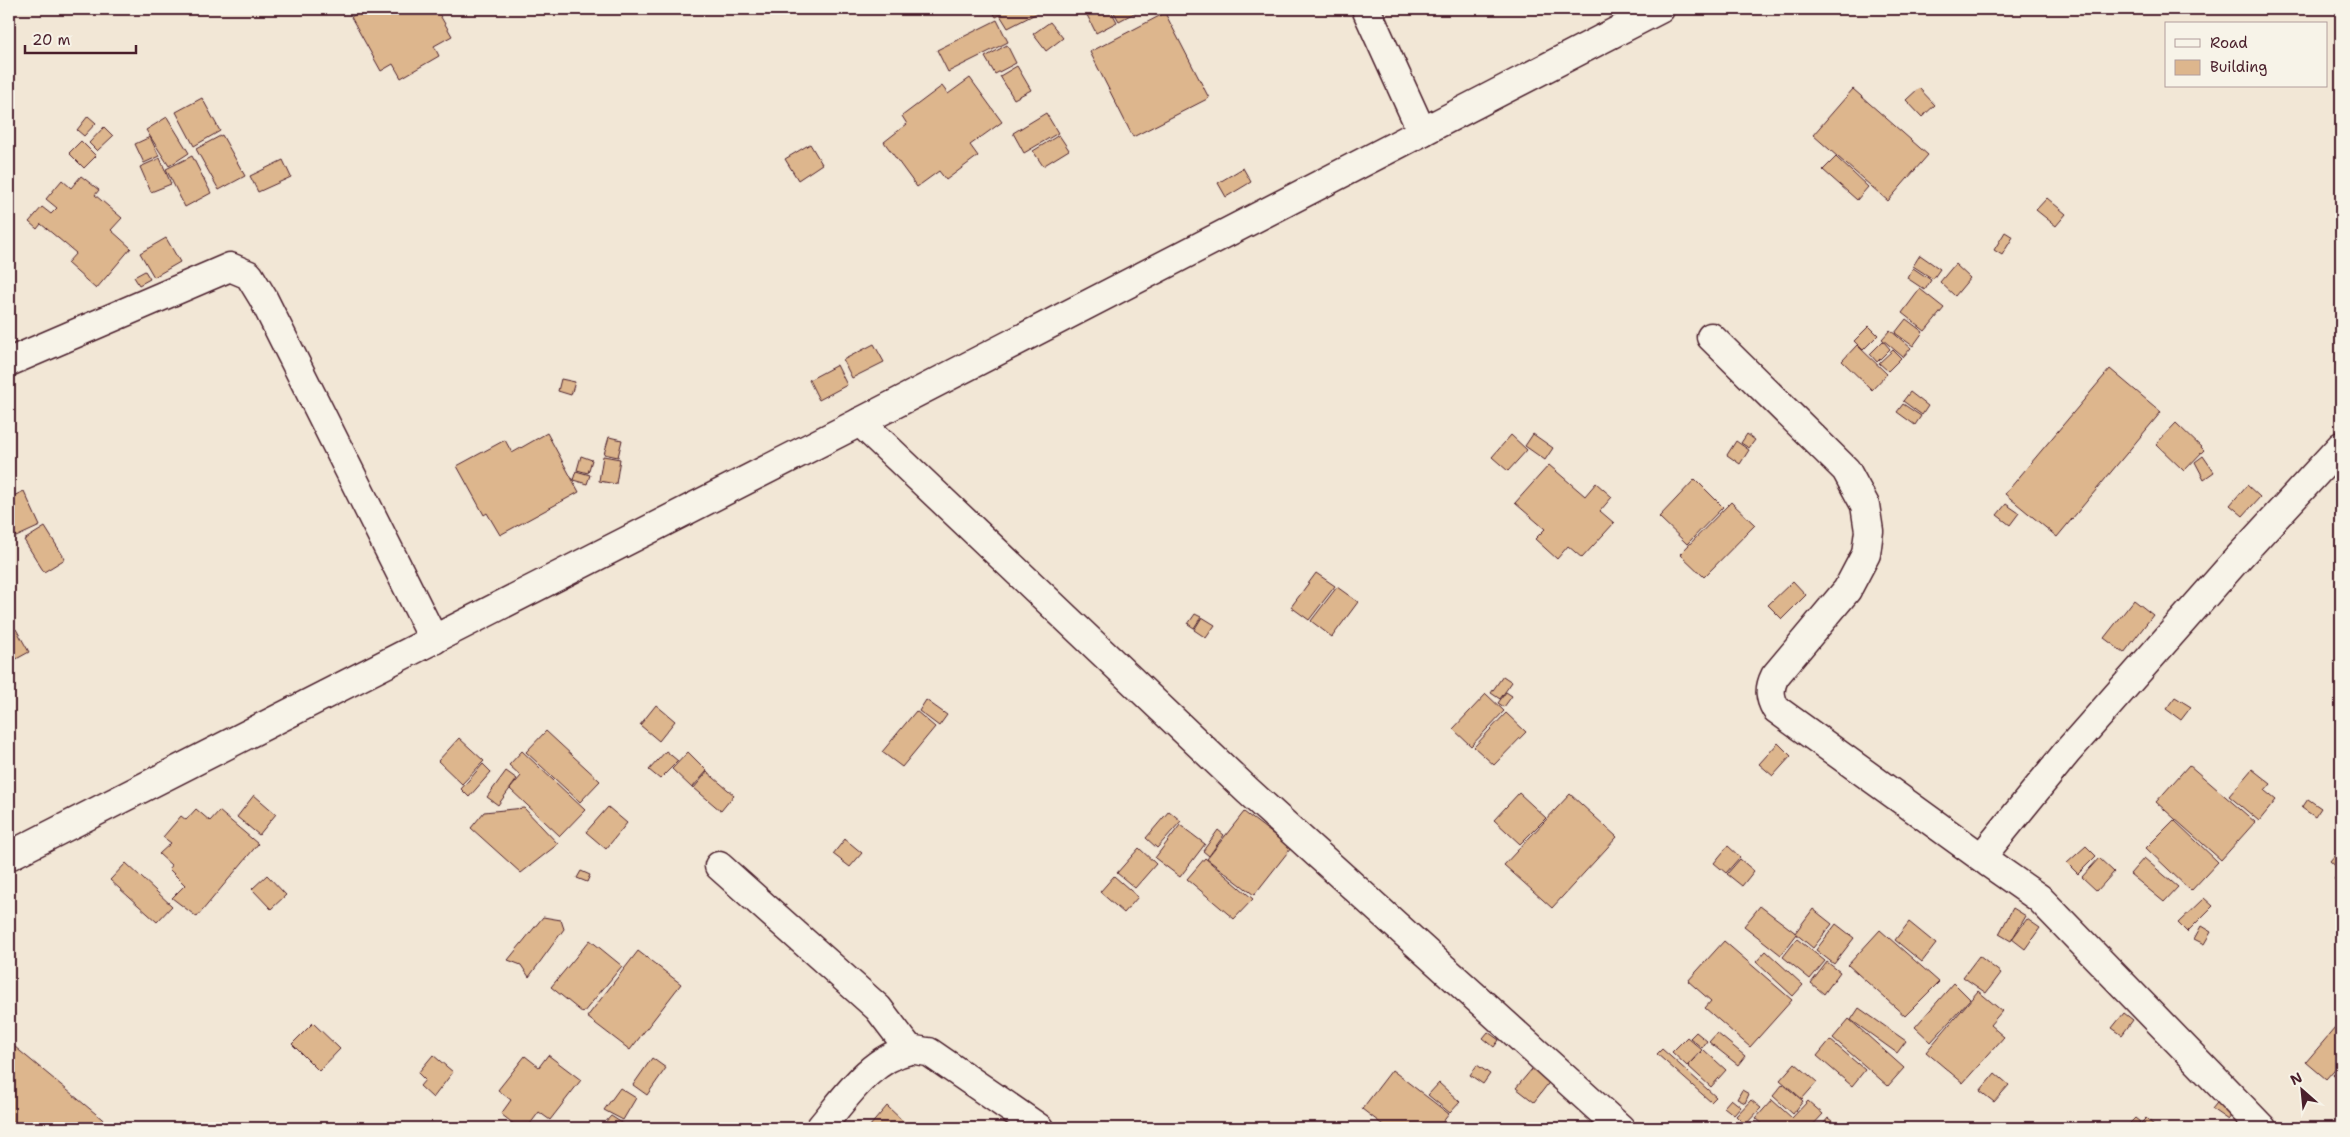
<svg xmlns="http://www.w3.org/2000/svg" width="2350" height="1137" font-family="'Shantell Sans',sans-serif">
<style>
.building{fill:#ddb68d;stroke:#4a1f2b}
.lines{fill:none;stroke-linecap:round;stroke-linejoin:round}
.street-casing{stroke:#4a1f2b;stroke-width:31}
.street{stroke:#f7f3e8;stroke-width:28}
</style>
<rect width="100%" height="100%" fill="#f2e7d6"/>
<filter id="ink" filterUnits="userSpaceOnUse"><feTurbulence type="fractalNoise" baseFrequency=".02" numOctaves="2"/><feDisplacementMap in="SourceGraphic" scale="10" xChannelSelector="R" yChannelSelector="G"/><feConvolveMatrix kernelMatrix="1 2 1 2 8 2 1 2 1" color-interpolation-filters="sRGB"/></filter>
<g filter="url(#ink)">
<g class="building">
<path d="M365,9h79l-6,3 14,24 -18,10 5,10 -38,22 -8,-14 -12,7 -30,-54z"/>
<path d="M991,9h54l-37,19 -8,-13 -4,2z"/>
<path d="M1084,9h26l7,13 -21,11z"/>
<path d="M1112,9h24l2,2 -19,10z"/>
<path d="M1165,13l44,85 -76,39 -43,-85z"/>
<path d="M997,20l11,22 -60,30 -11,-22z"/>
<path d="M1050,22l13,16 -17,13 -13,-17z"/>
<path d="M1007,45l9,18 -21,11 -10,-17z"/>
<path d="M1017,66l14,24 -17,9 -14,-23z"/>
<path d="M970,78l32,44 -32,23 8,11 -32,24 -7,-9 -22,16 -33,-45 23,-18 -5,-8 40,-30 6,8z"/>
<path d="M1919,88l16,17 -13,12 -16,-17z"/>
<path d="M1853,89l75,66 -40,46 -75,-66z"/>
<path d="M202,98l18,33 -26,15 -18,-34z"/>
<path d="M1046,113l12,20 -34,20 -11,-20z"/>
<path d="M88,116l8,7 -12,13 -7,-6z"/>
<path d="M167,117l22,36 -20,13 -23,-36z"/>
<path d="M104,127l9,9 -16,15 -8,-8z"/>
<path d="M222,135l23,41 -26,14 -23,-41z"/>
<path d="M1059,135l10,15 -26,16 -10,-15z"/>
<path d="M150,137l9,19 -15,7 -9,-19z"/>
<path d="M81,141l15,15 -12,12 -15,-15z"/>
<path d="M810,144l12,20 -24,16 -13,-21z"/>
<path d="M192,156l19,37 -26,14 -19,-38z"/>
<path d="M1836,157l32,30 -11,13 -34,-30z"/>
<path d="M160,158l11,26 -20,8 -11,-25z"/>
<path d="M283,160l8,17 -33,15 -8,-16z"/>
<path d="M1243,168l8,14 -25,15 -8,-14z"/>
<path d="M81,176l18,14 -4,5 27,23 -11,12 20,18 -35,41 -29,-26 9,-10 -35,-29 -4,5 -8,-7 13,-15 9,7 6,-6 -11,-9 16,-19 9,8z"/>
<path d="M2047,198l19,16 -10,12 -20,-16z"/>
<path d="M2005,232l8,5 -11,18 -8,-5z"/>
<path d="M166,238l14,24 -26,15 -14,-24z"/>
<path d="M1920,255l20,14 -7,10 -20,-13z"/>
<path d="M1955,264l15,14 -15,18 -15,-14z"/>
<path d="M1913,268l18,12 -6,10 -18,-12z"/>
<path d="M145,271l5,8 -11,6 -5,-8z"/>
<path d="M1920,289l24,19 -19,23 -23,-18z"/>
<path d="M1906,319l17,13 -10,14 -18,-13z"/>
<path d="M1869,326l9,9 -15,15 -9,-9z"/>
<path d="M1890,330l21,18 -8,9 -21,-18z"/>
<path d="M1883,341l7,8 -13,13 -7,-8z"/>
<path d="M874,344l10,18 -32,16 -9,-18z"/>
<path d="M1857,345l30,29 -15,16 -30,-29z"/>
<path d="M1893,350l8,8 -13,13 -9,-8z"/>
<path d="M837,365l10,20 -28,15 -10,-20z"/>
<path d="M2110,369l51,43 -104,125 -52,-43z"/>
<path d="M561,379l14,3 -4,13 -13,-4z"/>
<path d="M1910,392l18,14 -6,9 -19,-14z"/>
<path d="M1903,404l18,12 -6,9 -18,-13z"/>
<path d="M2176,423l28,27 -20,21 -28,-27z"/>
<path d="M547,433l32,59 -79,43 -13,-22 -3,2 -27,-49 48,-26 7,13z"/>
<path d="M1533,434l20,14 -8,12 -20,-14z"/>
<path d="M1747,434l8,6 -6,8 -8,-5z"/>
<path d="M1511,435l16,15 -19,21 -16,-14z"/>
<path d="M609,437l13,3 -4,17 -14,-3z"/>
<path d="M1736,441l13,9 -9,14 -13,-9z"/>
<path d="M581,456l11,4 -4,13 -11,-3z"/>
<path d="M603,456l17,3 -4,25 -17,-3z"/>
<path d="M2203,456l11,16 -10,7 -9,-17z"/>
<path d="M1549,465l36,31 11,-13 16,14 -12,14 14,12 -32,35 -14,-12 -11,13 -22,-20 10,-10 -30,-26z"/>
<path d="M576,471l14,4 -3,9 -14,-4z"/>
<path d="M1695,479l28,28 -36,37 -28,-27z"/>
<path d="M2247,485l13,12 -17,19 -13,-11z"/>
<path d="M24,491l16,35 -24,11 -7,-16v-23z"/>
<path d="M1731,502l24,23 -51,52 -24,-23z"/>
<path d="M2006,504l13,9 -9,12 -13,-10z"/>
<path d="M45,527l20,32 -21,13 -20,-32z"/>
<path d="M1316,573l19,13 -26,34 -18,-13z"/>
<path d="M1793,581l13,14 -24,24 -14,-14z"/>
<path d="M1337,587l21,15 -26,35 -21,-16z"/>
<path d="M2134,600l19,15 -29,38 -20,-15z"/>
<path d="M1195,614l6,3 -7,11 -6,-4z"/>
<path d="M1202,617l13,8 -9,13 -12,-8z"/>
<path d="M16,629l13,23 -20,11v-30z"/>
<path d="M1503,676l9,6 -12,17 -9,-6z"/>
<path d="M1506,692l6,4 -8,11 -6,-4z"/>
<path d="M1486,694l18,17 -33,35 -18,-17z"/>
<path d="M2175,697l16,10 -10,13 -15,-11z"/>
<path d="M926,700l21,15 -8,11 -20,-15z"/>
<path d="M656,705l19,16 -16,20 -19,-16z"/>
<path d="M916,711l19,16 -33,40 -20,-15z"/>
<path d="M1506,713l20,19 -32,33 -20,-18z"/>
<path d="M546,731l54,50 -20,21 -54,-50z"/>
<path d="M459,738l25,23 -22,23 -24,-23z"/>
<path d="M1778,743l13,13 -18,20 -14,-12z"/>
<path d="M522,751l63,59 -25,26 -50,-47 11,-13 -12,-11z"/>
<path d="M666,751l12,10 -18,18 -11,-9z"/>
<path d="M688,752l19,19 -15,17 -20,-19z"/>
<path d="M483,764l8,8 -22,25 -8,-8z"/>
<path d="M2189,765l66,57 -34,38 -65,-58z"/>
<path d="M2252,769l19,15 -6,7 11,9 -17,21 -30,-25z"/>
<path d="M506,771l11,8 -19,26 -11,-8z"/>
<path d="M707,772l27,23 -13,16 -27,-23z"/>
<path d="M1519,793l27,25 -26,26 -26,-24z"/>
<path d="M1570,794l47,43 -65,71 -48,-43z"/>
<path d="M254,795l22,19 -17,21 -22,-18z"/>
<path d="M2308,799l13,9 -6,9 -13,-9z"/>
<path d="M608,807l19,16 -21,26 -20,-17z"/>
<path d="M524,808l34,36 -37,29 -50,-45 13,-16z"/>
<path d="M196,809l14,12 9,-10 39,33 -61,73 -25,-19 13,-13 -16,-16 2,-4 -12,-11 12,-11 -8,-6 18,-21 5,4z"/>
<path d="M1169,811l12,10 -24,27 -11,-10z"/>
<path d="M1244,812l47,36 -37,47 -47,-36z"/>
<path d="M2174,820l44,42 -27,29 -45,-43z"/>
<path d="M1180,825l25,19 -25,33 -25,-19z"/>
<path d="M1218,830l6,5 -15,21 -6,-5z"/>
<path d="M845,839l17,14 -12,14 -17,-13z"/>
<path d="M1728,846l12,11 -14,16 -12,-10z"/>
<path d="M2086,846l10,10 -18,18 -11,-11z"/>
<path d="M1139,848l17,16 -21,24 -18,-15z"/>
<path d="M2341,848v36l-7,-5 7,-8 -11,-10z"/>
<path d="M1205,858l48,41 -19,20 -47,-40z"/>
<path d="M2099,858l15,14 -17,19 -15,-14z"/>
<path d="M2144,858l34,29 -14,15 -34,-28z"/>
<path d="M1740,859l14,12 -12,15 -15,-12z"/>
<path d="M126,863l46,43 -15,16 -47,-42z"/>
<path d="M581,871l9,4 -3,7 -10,-4z"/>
<path d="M267,875l19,20 -15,14 -19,-20z"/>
<path d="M1114,876l24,21 -14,16 -24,-21z"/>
<path d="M2204,898l9,8 -26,26 -9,-9z"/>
<path d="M1760,906l37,28 -16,21 -37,-29z"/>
<path d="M2013,908l13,8 -15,25 -12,-7z"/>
<path d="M1813,909l19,15 -19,24 -18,-15z"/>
<path d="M543,917l18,3 3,9 -35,48 -8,-12 -13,-5z"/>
<path d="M2027,919l13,9 -15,21 -13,-10z"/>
<path d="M1909,922l27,22 -14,18 -27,-22z"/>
<path d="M1836,924l18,14 -20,26 -18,-14z"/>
<path d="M2201,926l10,6 -7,12 -10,-5z"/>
<path d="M1880,930l59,52 -34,34 -57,-51z"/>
<path d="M1797,939l28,22 -15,18 -27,-22z"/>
<path d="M590,940l32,26 -39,47 -32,-26z"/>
<path d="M1724,941l68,59 -42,47 -45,-39 6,-7 -23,-20z"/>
<path d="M638,951l43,33 -51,66 -43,-33z"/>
<path d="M1766,951l37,34 -10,11 -37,-34z"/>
<path d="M1979,956l22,17 -15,20 -23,-16z"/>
<path d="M1827,962l13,10 -16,22 -13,-11z"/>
<path d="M1954,983l16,16 -39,43 -16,-15z"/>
<path d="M1978,991l24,20 -12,14 14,12 -41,46 -37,-31z"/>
<path d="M1859,1008l47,33 -9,12 -46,-33z"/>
<path d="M2124,1013l9,7 -11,15 -10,-7z"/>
<path d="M1849,1019l55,49 -16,18 -55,-48z"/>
<path d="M313,1023l27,26 -21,22 -27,-27z"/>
<path d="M2335,1028l6,6v28l-15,17 -20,-17z"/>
<path d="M1488,1032l11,8 -5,7 -11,-9z"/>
<path d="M1696,1032l11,9 -5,7 -12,-10z"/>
<path d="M1717,1033l28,23 -7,9 -29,-23z"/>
<path d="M1687,1037l15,13 -15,16 -15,-14z"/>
<path d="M1830,1040l35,30 -13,16 -35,-30z"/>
<path d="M9,1042l104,86h-104z"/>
<path d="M1662,1049l54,48 -5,5 -54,-48z"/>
<path d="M1704,1050l22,20 -15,17 -23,-21z"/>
<path d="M433,1055l20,17 -20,26 -13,-12 5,-6 -7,-7z"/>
<path d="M548,1055l33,25 -31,40 -11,-8 -12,16h-8l-18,-14 10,-14 -13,-10 27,-34 14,11z"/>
<path d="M652,1058l14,10 -19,27 -14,-10z"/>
<path d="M1537,1063l17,13 -20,26 -18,-14z"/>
<path d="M1795,1063l22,19 -15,17 -22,-19z"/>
<path d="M1477,1065l13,9 -7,10 -13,-9z"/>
<path d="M2341,1066v16l-8,-8z"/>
<path d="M1392,1070l57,44 -11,14h-51l-25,-19z"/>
<path d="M1995,1073l14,12 -15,17 -14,-11z"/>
<path d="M1439,1083l21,19 -10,11 -22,-18z"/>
<path d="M1783,1084l20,17 -10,13 -20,-18z"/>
<path d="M620,1088l16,10 -13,22 -19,-10z"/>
<path d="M1742,1090l7,4 -4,9 -8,-4z"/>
<path d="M2224,1094l15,12 -11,14 -16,-11z"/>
<path d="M1731,1099l10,8 -7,8 -10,-8z"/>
<path d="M1751,1100l10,8 -16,17 -9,-9z"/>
<path d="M1772,1100l20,18 16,-17 15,13 -13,14h-43l-11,-10z"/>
<path d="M887,1106l19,18 -4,4 -33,-1z"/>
<path d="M611,1116l19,12h-30z"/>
<path d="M1828,1118l13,10h-21z"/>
<path d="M2135,1118l5,4 -6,6h-9z"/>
<path d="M2146,1118l11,10h-21z"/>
</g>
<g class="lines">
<defs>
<g id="street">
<path d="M1366,9l56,123"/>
<path d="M1711,337l135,133 19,35 4,26 -3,23 -19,36 -72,86c-6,12 -6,21 1,33l213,154"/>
<path d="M9,362l221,-95 19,8 14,23 171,342"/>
<path d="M860,422l388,369 372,337"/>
<path d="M9,856l851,-434 800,-413"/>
<path d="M719,866l159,142 32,42"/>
<path d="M820,1128c24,-28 50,-70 90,-78 5,-1 13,2 19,2l110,76"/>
<path d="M2262,1128l-223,-230 -50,-35 -5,-9 83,-102 172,-195 102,-111"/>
</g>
</defs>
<use href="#street" class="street-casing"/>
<use href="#street" class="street"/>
</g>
</g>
<rect width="2350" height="1137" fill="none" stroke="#f7f3e8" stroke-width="30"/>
<rect x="15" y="15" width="2320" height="1107" fill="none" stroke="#4a1f2b" stroke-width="2" filter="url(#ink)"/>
<rect x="2165" y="22" width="162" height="65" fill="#f7f3e8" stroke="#b29e9c"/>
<rect x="2175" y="39" width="25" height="8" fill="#f7f3e8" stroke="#b29e9c"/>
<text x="2210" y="48" font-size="15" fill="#4a1f2b">Road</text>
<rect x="2175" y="60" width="25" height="15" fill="#ddb68d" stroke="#b29e9c"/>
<text x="2210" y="72" font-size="15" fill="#4a1f2b">Building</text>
<g transform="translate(2302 1090) rotate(333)" stroke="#f7f3e8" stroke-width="4" paint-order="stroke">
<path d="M0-4L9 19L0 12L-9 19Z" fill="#4a1f2b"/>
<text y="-8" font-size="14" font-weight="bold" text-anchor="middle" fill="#4a1f2b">N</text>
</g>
<path d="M25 45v8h111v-8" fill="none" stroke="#4a1f2b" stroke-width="2.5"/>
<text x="32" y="45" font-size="15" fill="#4a1f2b" stroke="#f7f3e8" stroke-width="4" paint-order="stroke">20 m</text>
</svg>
